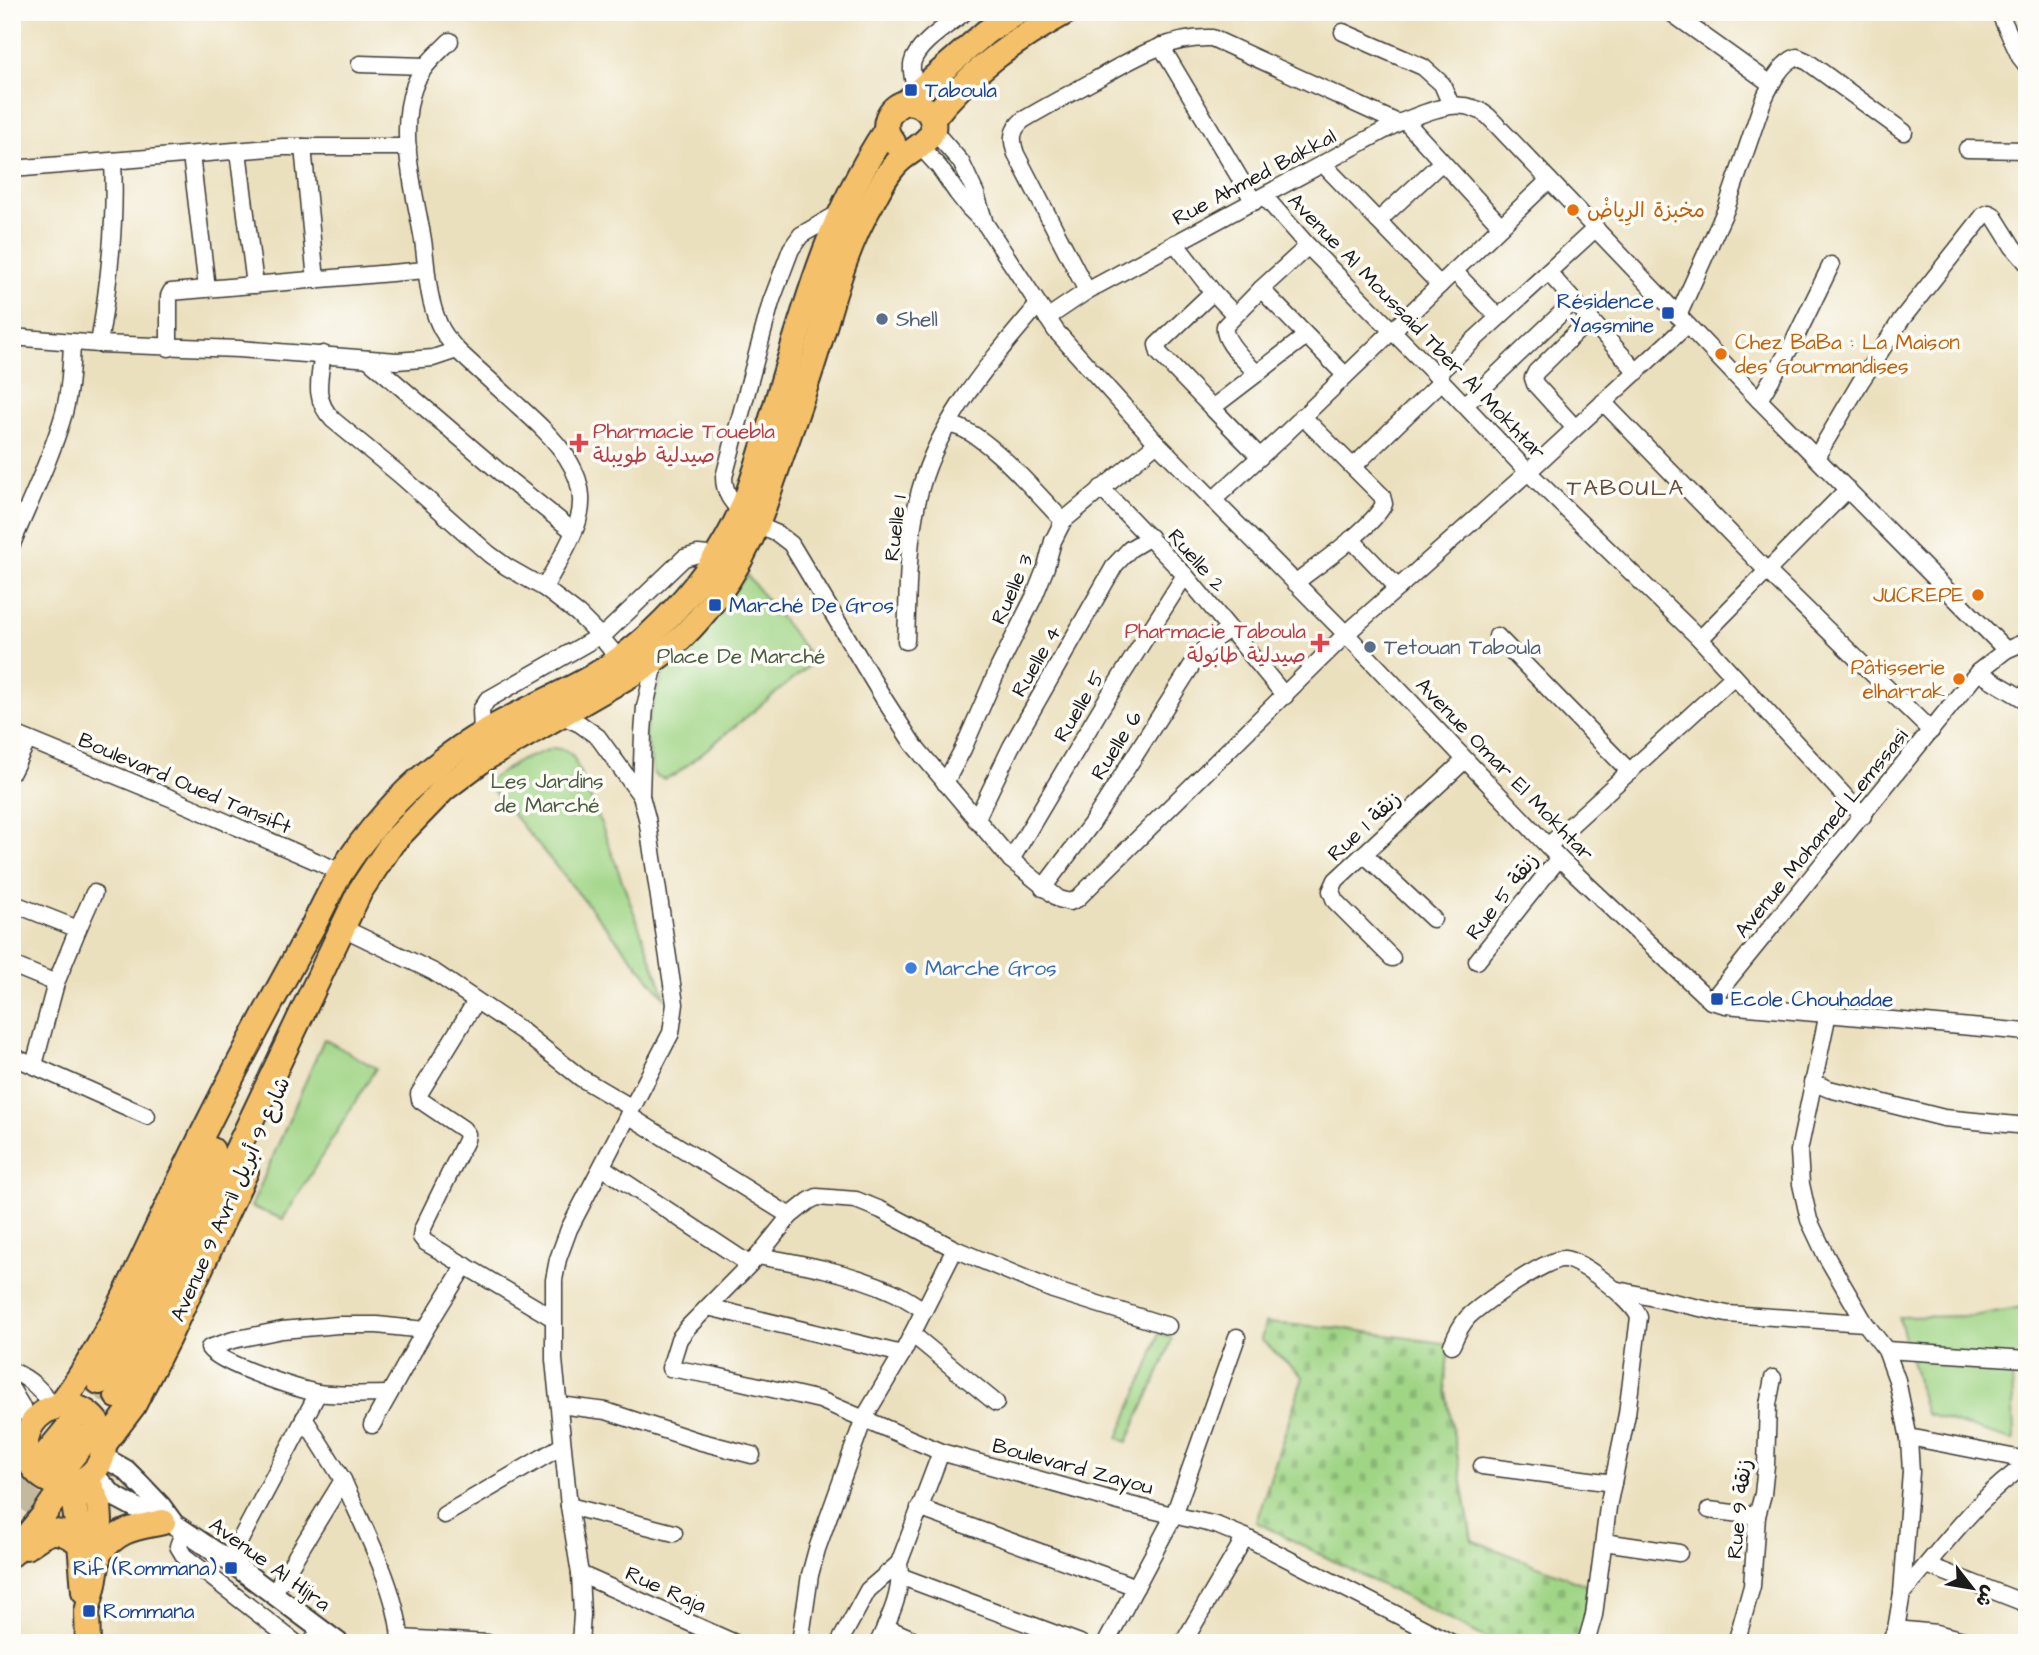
<svg xmlns="http://www.w3.org/2000/svg" width="2039" height="1655" font-family="'Architects Daughter','Playpen Sans Arabic',sans-serif">
<style>
.green{fill:#a0d586;stroke:#5e7851;stroke-width:2}
.cemetery{fill:url(#cemetery-stones);stroke:#5e7851;stroke-width:2}
.lines{fill:none;stroke-linecap:round;stroke-linejoin:round}
.trunk-tunnel{stroke:#c2b99e;stroke-width:24;stroke-dasharray:24 12;stroke-linecap:butt}
.minor-casing{stroke:#3b3934;stroke-width:19}
.tertiary-casing{stroke:#3b3934;stroke-width:23}
.primary-casing{stroke:#3b3934;stroke-width:28}
.trunk-casing{stroke:#3b3934;stroke-width:28}
.minor{stroke:#fff;stroke-width:16}
.tertiary{stroke:#fff;stroke-width:19}
.primary{stroke:#f4c16a;stroke-width:24}
.trunk{stroke:#f4c16a;stroke-width:24}
.transit-dot{fill:#1a4fb4;stroke:#fdfcf7;stroke-width:2.5}
.food-dot{fill:#e8710a;stroke:#fdfcf7;stroke-width:2.5}
.service-dot{fill:#5c6f8a;stroke:#fdfcf7;stroke-width:2.5}
.health-dot{fill:#e0444e;stroke:#fdfcf7;stroke-width:2.5}
.shop-dot{fill:#3f7fe0;stroke:#fdfcf7;stroke-width:2.5}
.labels{text-anchor:middle;stroke-width:7;stroke-linejoin:round;paint-order:stroke}
.transit-label{font-size:21px;fill:#164399;stroke:#fdfcf7;text-anchor:start}
.street-label{font-size:21px;fill:#1c1c1c;stroke:#fdfcf7}
.food-label{font-size:21px;fill:#c56008;stroke:#fdfcf7;text-anchor:start}
.service-label{font-size:21px;fill:#4e5e75;stroke:#fdfcf7;text-anchor:start}
.health-label{font-size:21px;fill:#be3a42;stroke:#fdfcf7;text-anchor:start}
.park-label{font-size:21px;fill:#4a5d41;stroke:#fdfcf7}
.shop-label{font-size:21px;fill:#366cbe;stroke:#fdfcf7;text-anchor:start}
.neighbourhood-label{font-size:23px;letter-spacing:2px;fill:#664e3f;stroke:#fdfcf7}
</style>
<defs>
<pattern id="cemetery-stones" width="16" height="16" patternUnits="userSpaceOnUse" patternTransform="scale(1.75)"><rect width="16" height="16" fill="#a0d586"/><path d="M2 7V4a2 2 0 0 1 4 0v3zM10 15v-3a2 2 0 0 1 4 0v3z" fill="#89b673"/></pattern>
</defs>
<rect width="100%" height="100%" fill="#fdfcf7"/>
<filter id="ink" filterUnits="userSpaceOnUse"><feTurbulence type="fractalNoise" baseFrequency=".0143" numOctaves="2"/><feDisplacementMap in="SourceGraphic" scale="14" xChannelSelector="R" yChannelSelector="G"/><feConvolveMatrix kernelMatrix="1 2 1 2 8 2 1 2 1" color-interpolation-filters="sRGB"/></filter>
<filter id="wash" filterUnits="userSpaceOnUse"><feTurbulence type="fractalNoise" baseFrequency=".00686" numOctaves="4" result="noise"/><feDisplacementMap in="SourceGraphic" scale="28" xChannelSelector="R" yChannelSelector="G"/><feGaussianBlur stdDeviation="1.57" result="paint"/><feColorMatrix in="noise" values="0 0 0 0 0 0 0 0 0 0 0 0 0 0 0 0 0 1.4 0 .05"/><feComposite in="paint" operator="in"/></filter>
<g filter="url(#wash)">
<rect width="100%" height="100%" fill="#ebe0be"/>
<g class="green">
<path d="M747,575l62,79v12l-134,109 -11,4 -10,-4 -9,-42 10,-37 11,-29 9,-14 48,-47z"/>
<path d="M553,748l12,2 8,6 27,65 66,178 -180,-217 33,-21z"/>
<path d="M324,1039l52,29 -93,151 -32,-12z"/>
<path d="M2027,1306v61l-15,1 2,73 -88,-27 -27,-97 74,-1z"/>
<path d="M1159,1333l13,5 -8,24 -37,80 -9,-4 33,-79z"/>
</g>
<path class="cemetery" d="M1265,1323l75,5 109,16 -4,41 27,155 122,48 -16,55h-82l-240,-121 47,-145 -42,-37z"/>
</g>
<g filter="url(#ink)">
<g class="lines">
<g class="trunk-tunnel">
<path d="M71,1424l28,-42"/>
<path d="M89,1436l28,-40"/>
<path d="M12,1495l30,-36"/>
<path d="M26,1513l34,-41"/>
</g>
<defs>
<g id="minor">
<path d="M1670,12l101,72"/>
<path d="M1999,12l21,45 7,9"/>
<path d="M2025,12l2,4"/>
<path d="M1343,32l80,35 19,17 9,21"/>
<path d="M450,41c-14,14 -29,26 -36,46 -17,45 1,106 9,153 4,27 4,58 16,84 4,10 11,18 18,26 18,17 37,34 56,51 33,30 81,69 65,120 -7,23 -23,46 -34,67"/>
<path d="M1161,46l93,156"/>
<path d="M360,64l65,2"/>
<path d="M917,93c-3,-10 -6,-19 -5,-29 4,-20 38,-40 53,-52"/>
<path d="M1405,121l96,105"/>
<path d="M932,129l29,33 15,32 8,26"/>
<path d="M920,146l19,21 18,26 11,14 18,18 70,106 101,112 189,191 213,224 145,137 7,6 15,4 301,27"/>
<path d="M303,147l13,133"/>
<path d="M1967,149l60,1"/>
<path d="M238,151l17,134"/>
<path d="M191,155l16,133"/>
<path d="M1323,164l117,121"/>
<path d="M12,169l271,-22h125"/>
<path d="M1264,196l44,50 128,129 92,97 172,167 163,177"/>
<path d="M1378,221l64,-59"/>
<path d="M1175,243l38,49 22,23"/>
<path d="M1454,271l44,46"/>
<path d="M1548,272l89,100"/>
<path d="M1261,289l84,86"/>
<path d="M1087,291l-71,-137c-5,-14 -5,-24 7,-34 24,-14 48,-27 72,-40 37,-21 74,-44 117,-42l186,85"/>
<path d="M1678,316l48,-107 37,-108c7,-15 18,-39 34,-44l11,5 96,70"/>
<path d="M1047,318l40,-27 311,-168c31,-11 61,-29 90,-7l271,284 247,250"/>
<path d="M12,337l87,7 140,5 158,12 36,-3 24,-8"/>
<path d="M99,344c10,-61 17,-121 14,-183"/>
<path d="M169,348v-52l2,-4 255,-22"/>
<path d="M323,354c-4,26 -10,46 10,66l67,55 89,79 18,13 37,21 34,26 22,22 19,23"/>
<path d="M368,359l141,121 64,51"/>
<path d="M1256,373c-9,-11 -34,-32 -31,-47l36,-37 47,-43"/>
<path d="M1436,375l160,-147"/>
<path d="M1759,400l34,-57 38,-78"/>
<path d="M1603,402l164,169 164,160"/>
<path d="M1465,405l109,-104"/>
<path d="M1212,408l-53,-55 -2,-8 56,-53"/>
<path d="M948,425c32,0 92,72 115,96"/>
<path d="M1575,428l-40,-44 -2,-6 3,-6 54,-53"/>
<path d="M1817,456l44,-75 40,-61 83,-105 5,-2 4,2 20,32 14,16"/>
<path d="M1260,457l-48,-49 94,-72"/>
<path d="M1353,467l89,-86"/>
<path d="M1101,488l84,87 100,121"/>
<path d="M1213,500l71,-65 265,-255"/>
<path d="M742,513c-10,-11 -18,-20 -18,-36l47,-175 20,-53 10,-14 40,-23"/>
<path d="M757,525l21,9 13,10 93,155 29,45 98,116 48,39 11,3 7,-3 269,-265 182,-162 159,-147"/>
<path d="M1351,539l47,49"/>
<path d="M12,544c18,-43 39,-86 52,-131 6,-23 7,-47 8,-70"/>
<path d="M1295,583c23,-18 77,-55 89,-79l-2,-8 -80,-80"/>
<path d="M1497,636l133,136"/>
<path d="M1700,639l148,-150"/>
<path d="M906,641c2,-45 1,-93 11,-138 16,-77 72,-140 121,-198"/>
<path d="M1978,672l49,29"/>
<path d="M560,715l20,9 18,13 43,59"/>
<path d="M12,733l161,66 168,73"/>
<path d="M482,733l-1,-23 6,-10 121,-69 76,-73 14,-4 20,2"/>
<path d="M12,772l16,-32"/>
<path d="M945,783l18,-34 36,-82 35,-70 12,-30 7,-26 10,-20 94,-78"/>
<path d="M976,820l35,-73 104,-182 15,-16 20,-12"/>
<path d="M1548,846l186,-170"/>
<path d="M1364,854l69,65"/>
<path d="M1011,860l89,-150 85,-135"/>
<path d="M1043,888l49,-65 102,-161 14,-18 21,-15"/>
<path d="M12,903l66,26 -22,54"/>
<path d="M343,928l91,44 89,60 58,46 51,30"/>
<path d="M78,929l16,-36"/>
<path d="M1392,958l-57,-57 -4,-10 5,-11 129,-120"/>
<path d="M1477,961l82,-103"/>
<path d="M12,965l44,18 -22,82"/>
<path d="M476,1001l-57,93 1,6 43,29 4,5 -1,6 -44,90 -1,7 4,5 128,76"/>
<path d="M1711,1001l267,-329 28,-22 21,-9"/>
<path d="M1828,1013l-29,138 2,33 8,36 17,36 39,67 21,27 11,30 12,59 2,33 -9,121 -6,36 -7,14"/>
<path d="M12,1056l135,60"/>
<path d="M1812,1082l17,7 115,29 83,8"/>
<path d="M628,1115l162,101"/>
<path d="M602,1167l147,97"/>
<path d="M758,1256c45,8 91,16 133,35 12,5 23,13 33,19"/>
<path d="M1618,1290l109,24 138,9"/>
<path d="M708,1307l194,47"/>
<path d="M1168,1326l-115,-36 -98,-41 -74,-39 -25,-10 -39,-3 -8,4 -19,15 -32,40 -70,71 -9,12 -9,29 46,8 104,24 121,52 189,53 86,20 29,12 207,106"/>
<path d="M912,1334l84,69"/>
<path d="M1452,1345c4,-10 9,-20 16,-28 14,-13 80,-60 96,-58 19,2 68,41 75,58l-12,97 -19,93 -14,108 -8,28"/>
<path d="M1886,1350l141,9"/>
<path d="M12,1371c19,8 30,19 41,37"/>
<path d="M12,1390l20,34"/>
<path d="M389,1394c-23,0 -48,2 -71,-1 -21,-4 -98,-29 -109,-45l24,-8 49,-10 56,-5h39l48,5"/>
<path d="M559,1405l47,6 92,30 54,14"/>
<path d="M372,1425l53,-95 40,-65"/>
<path d="M1909,1437l118,23"/>
<path d="M1482,1466l131,17"/>
<path d="M343,1480c20,47 53,107 57,158l-6,5"/>
<path d="M569,1506l105,27"/>
<path d="M919,1508l217,79"/>
<path d="M1709,1510l48,6"/>
<path d="M444,1515l118,-69"/>
<path d="M184,1530l-6,16 6,10 112,87"/>
<path d="M1604,1542l75,11"/>
<path d="M229,1561l89,-168"/>
<path d="M1927,1565l100,39"/>
<path d="M889,1572l191,71"/>
<path d="M580,1574l155,69"/>
<path d="M1902,1593c40,-44 75,-96 125,-129"/>
<path d="M273,1594l70,-114 -39,-62"/>
<path d="M885,1627l37,16"/>
<path d="M1896,1629l40,4 39,10"/>
<path d="M400,1638l88,5"/>
<path d="M311,1643l10,-13"/>
<path d="M580,1643l2,-28 -2,-41 -11,-68 -15,-146v-80l4,-21 11,-30 102,-196 4,-29 -28,-186 -6,-22 2,-63 2,-26 11,-48"/>
<path d="M800,1643l10,-68 7,-26 47,-131 38,-64 53,-105"/>
<path d="M839,1643l29,-53 29,-25"/>
<path d="M878,1643c12,-26 25,-51 21,-80l42,-111"/>
<path d="M1106,1643l68,-128 63,-178"/>
<path d="M1183,1643l62,-106"/>
<path d="M1736,1643l16,-57 5,-70 6,-22 3,-29 2,-61 5,-26"/>
</g>
<g id="tertiary">
<path d="M103,1457l23,13 10,10 25,26 13,18 55,37 110,82"/>
<path d="M93,1474l21,22 49,26"/>
</g>
<g id="primary">
<path d="M87,1478l12,27 1,16 -1,32 -5,31 -7,28 1,31"/>
<path d="M71,1484l9,59 4,48"/>
<path d="M99,1553c22,-25 33,-24 64,-31"/>
</g>
<g id="trunk">
<path d="M932,119c36,-46 83,-79 134,-107"/>
<path d="M893,142c-14,-15 -5,-34 13,-40l80,-70 31,-20"/>
<path d="M99,1382l56,-105 57,-127"/>
<path d="M117,1396l36,-69 207,-436 32,-48 52,-54 40,-30 160,-92c55,-35 97,-97 119,-158 17,-51 36,-101 52,-152 16,-51 28,-105 55,-151 8,-15 16,-33 29,-45 13,-13 46,-23 30,-48 -6,-8 -13,-10 -23,-11"/>
<circle cx="65" cy="1445" r="39"/>
<path d="M59,1406c54,-71 85,-154 125,-234 40,-83 84,-165 129,-246 9,-17 17,-35 27,-52 13,-21 30,-43 46,-61 26,-30 66,-63 101,-82 34,-20 70,-34 105,-54 67,-39 131,-112 157,-186 42,-122 64,-251 137,-361"/>
<path d="M105,1443l28,-37 35,-68 78,-167"/>
<path d="M42,1459l29,-35"/>
<path d="M60,1472l29,-36"/>
<path d="M26,1547c23,-17 29,-21 54,-4"/>
<path d="M12,1554l31,-38 21,-31"/>
</g>
</defs>
<use href="#minor" class="minor-casing"/>
<use href="#tertiary" class="tertiary-casing"/>
<use href="#primary" class="primary-casing"/>
<use href="#trunk" class="trunk-casing"/>
<use href="#minor" class="minor"/>
<use href="#tertiary" class="tertiary"/>
<use href="#primary" class="primary"/>
<use href="#trunk" class="trunk"/>
</g>
</g>
<g class="transit-dot">
<rect x="904" y="83" width="14" height="14" rx="3.5"/>
<rect x="1661" y="306" width="14" height="14" rx="3.5"/>
<rect x="708" y="598" width="14" height="14" rx="3.5"/>
<rect x="1710" y="992" width="14" height="14" rx="3.5"/>
<rect x="224" y="1561" width="14" height="14" rx="3.5"/>
<rect x="82" y="1604" width="14" height="14" rx="3.5"/>
</g>
<g class="food-dot">
<circle cx="1573" cy="210" r="7"/>
<circle cx="1721" cy="354" r="7"/>
<circle cx="1978" cy="595" r="7"/>
<circle cx="1959" cy="679" r="7"/>
</g>
<g class="service-dot">
<circle cx="882" cy="319" r="7"/>
<circle cx="1370" cy="647" r="7"/>
</g>
<g class="health-dot">
<path d="M575.5 432.5h7v7h7v7h-7v7h-7v-7h-7v-7h7z"/>
<path d="M1316.5 632.5h7v7h7v7h-7v7h-7v-7h-7v-7h7z"/>
</g>
<circle class="shop-dot" cx="911" cy="968" r="7"/>
<g class="labels">
<g class="transit-label">
<text x="925" y="97">Taboula</text>
<text x="1654" y="308" text-anchor="end">Résidence<tspan x="1654" dy="24">Yassmine</tspan></text>
<text x="729" y="612">Marché De Gros</text>
<text x="1731" y="1006">Ecole Chouhadae</text>
<text x="217" y="1575" text-anchor="end">Rif (Rommana)</text>
<text x="103" y="1618">Rommana</text>
</g>
<g class="street-label">
<text transform="translate(1254 177) rotate(-28)" y="7">Rue Ahmed Bakkal</text>
<text transform="translate(1417 326) rotate(46)" y="7">Avenue Al Moussaid Tber Al Mokhtar</text>
<text transform="translate(895 528) rotate(-83)" y="7">Ruelle 1</text>
<text transform="translate(1197 560) rotate(49)" y="7">Ruelle 2</text>
<text transform="translate(1012 589) rotate(-66)" y="7">Ruelle 3</text>
<text transform="translate(1036 661) rotate(-60)" y="7">Ruelle 4</text>
<text transform="translate(1079 706) rotate(-59)" y="7">Ruelle 5</text>
<text transform="translate(1116 745) rotate(-58)" y="7">Ruelle 6</text>
<text transform="translate(1505 769) rotate(46)" y="7">Avenue Omar El Mokhtar</text>
<text transform="translate(185 783) rotate(23)" y="7">Boulevard Oued Tansift</text>
<text transform="translate(1364 826) rotate(-43)" y="7">Rue 1 زنقة</text>
<text transform="translate(1821 833) rotate(-51)" y="7">Avenue Mohamed Lemssasi</text>
<text transform="translate(1502 896) rotate(-52)" y="7">Rue 5 زنقة</text>
<text transform="translate(230 1199) rotate(-66)" y="7">Avenue 9 Avril شارع 9 أبريل</text>
<text transform="translate(1073 1466) rotate(15)" y="7">Boulevard Zayou</text>
<text transform="translate(1739 1509) rotate(-84)" y="7">Rue 9 زنقة</text>
<text transform="translate(270 1564) rotate(36)" y="7">Avenue Al Hijra</text>
<text transform="translate(666 1589) rotate(24)" y="7">Rue Raja</text>
</g>
<g class="food-label">
<text x="1587" y="217">مخبزة الرِياضْ</text>
<text x="1735" y="349">Chez BaBa : La Maison<tspan x="1735" dy="24">des Gourmandises</tspan></text>
<text x="1964" y="602" text-anchor="end">JUCREPE</text>
<text x="1945" y="674" text-anchor="end">Pâtisserie<tspan x="1945" dy="24">elharrak</tspan></text>
</g>
<g class="service-label">
<text x="896" y="326">Shell</text>
<text x="1384" y="654">Tetouan Taboula</text>
</g>
<g class="health-label">
<text x="593" y="438">Pharmacie Touebla<tspan x="593" dy="24">صيدلية طويبلة</tspan></text>
<text x="1306" y="638" text-anchor="end">Pharmacie Taboula<tspan x="1306" dy="24">صيدلية طابولة</tspan></text>
</g>
<g class="park-label">
<text x="741" y="663">Place De Marché</text>
<text x="547" y="788">Les Jardins<tspan x="547" dy="24">de Marché</tspan></text>
</g>
<g class="shop-label">
<text x="925" y="975">Marche Gros</text>
</g>
<g class="neighbourhood-label">
<text x="1626" y="495">TABOULA</text>
</g>
</g>
<rect width="2039" height="1655" fill="none" stroke="#fdfcf7" stroke-width="42"/>
<g transform="translate(1972 1588) rotate(121)" stroke="#fdfcf7" stroke-width="5" paint-order="stroke">
<path d="M0-5L12 26L0 18L-12 26Z" fill="#1c1c1c"/>
<text y="-10" font-size="19" font-weight="bold" text-anchor="middle" fill="#1c1c1c">ش</text>
</g>
</svg>
